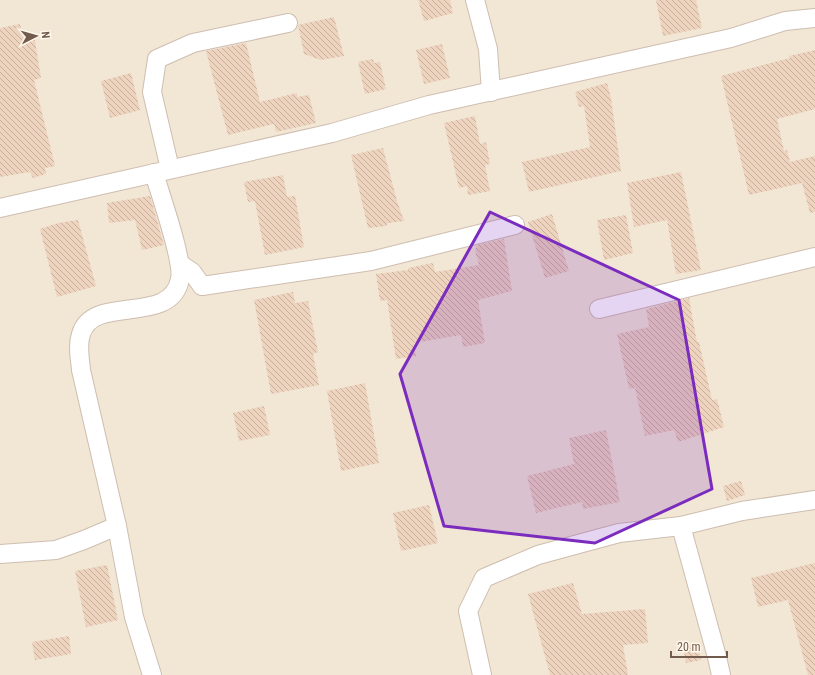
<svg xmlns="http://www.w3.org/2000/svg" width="815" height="675" font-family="'Roboto Condensed',sans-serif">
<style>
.residential{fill:#f2e6d5}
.building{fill:url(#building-back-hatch)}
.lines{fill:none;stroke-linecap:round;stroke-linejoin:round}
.minor-casing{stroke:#cebeb0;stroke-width:20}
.minor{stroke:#fff;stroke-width:18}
.marked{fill:#7b2cbf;fill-opacity:0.2;stroke:#7b2cbf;stroke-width:3;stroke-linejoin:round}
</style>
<defs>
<pattern id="building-back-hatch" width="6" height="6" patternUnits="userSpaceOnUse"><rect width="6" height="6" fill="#eed4bf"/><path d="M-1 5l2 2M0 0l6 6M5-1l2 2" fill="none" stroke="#c5af9d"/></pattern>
</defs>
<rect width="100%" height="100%" fill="#fbf3e6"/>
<rect class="residential" x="0" y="0" width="815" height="675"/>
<g class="building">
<path d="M418,0h32l3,13 -29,8z"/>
<path d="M656,0h40l6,28 -39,8z"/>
<path d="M334,17l10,39 -23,4 -17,-6 -6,-29z"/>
<path d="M20,24l3,13 11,-2 7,43 -7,2 21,86 -10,2 1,6 -13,4 -3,-6 -30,5v-149z"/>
<path d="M246,43l14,59 37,-9v4l12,-2 7,28 -40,9 -2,-8 -46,11 -22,-84z"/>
<path d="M442,44l8,34 -26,6 -8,-34z"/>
<path d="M815,50v59l-38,10 7,32 3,-1 3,12 25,-6v56l-5,1 -8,-30 -53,12 -28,-119 69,-18 -1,-2z"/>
<path d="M373,59l1,4 6,-1 6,27 -21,5 -7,-32z"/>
<path d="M131,73l9,37 -30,8 -9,-37z"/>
<path d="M607,83l4,15 10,73 -92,21 -7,-30 68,-15 -6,-41 -5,1 -4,-15z"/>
<path d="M475,116l5,28 6,-2 4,22 -5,1 5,26 -22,4 -1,-9 -8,2 -15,-65z"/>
<path d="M383,148l14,53 7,20 -16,2 -2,3 -18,2 -17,-73z"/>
<path d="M681,172l20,98 -25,4 -9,-54 -33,7 -7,-44z"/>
<path d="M283,175l4,22 8,-1 9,51 -39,8 -10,-54 -7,1 -4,-20z"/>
<path d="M150,196l14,49 -22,5 -7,-30 -26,3 -2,-20z"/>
<path d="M552,214l17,57 -24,7 -17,-56z"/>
<path d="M626,215l7,38 -29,7 -7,-40z"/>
<path d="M78,220l18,66 -39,11 -17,-68 18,-6z"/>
<path d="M504,239l8,52 -34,9 7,43 -22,4 -2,-12 -47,8 2,13 -20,3 -9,-59 -7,1 -4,-27 32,-4v-2l25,-5 2,9 44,-7 -4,-14 2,-6z"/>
<path d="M293,292l2,11 13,-2 10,51 -5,2 6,31 -48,9 -17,-94z"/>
<path d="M689,298l8,44h2l13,58 5,-1 7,28 -46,15 -4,-12 -29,6 -10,-48 -6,1 -12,-55 32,-7 -3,-18z"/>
<path d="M365,383l14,80 -38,8 -14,-80z"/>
<path d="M264,406l6,29 -31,6 -6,-28z"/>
<path d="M606,430l14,72 -37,7 -1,-7 -46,11 -9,-37 47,-12 -5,-26z"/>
<path d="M741,481l4,14 -18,6 -4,-15z"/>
<path d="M429,505l9,38 -37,8 -8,-38z"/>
<path d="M815,563v112h-7l-20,-75 -30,7 -7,-29z"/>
<path d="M107,565l11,55 -32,7 -11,-56z"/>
<path d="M573,583l9,31 63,-5 3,34 -25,2 5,30h-78l-22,-81z"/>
<path d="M69,636l2,18 -36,6 -3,-18z"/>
<path d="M698,643l3,17 -15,3 -3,-17z"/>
</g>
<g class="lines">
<defs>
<g id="minor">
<path d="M475,0l13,49 3,43"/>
<path d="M170,169l-18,-77 5,-33 36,-16 95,-20"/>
<path d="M0,208l332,-75 97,-28 302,-67 54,-17 30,-3"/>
<path d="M180,264l12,8 10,14 169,-25 144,-36"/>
<path d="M599,309l216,-52"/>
<path d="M681,526l36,131 4,18"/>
<path d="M0,554l56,-4 28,-10 33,-14"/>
<path d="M152,675l-18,-58 -17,-91 -36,-156c-1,-12 -4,-24 0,-36 12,-41 90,-7 99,-55 4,-18 -20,-85 -26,-106"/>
<path d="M482,675l-14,-64 16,-33 54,-23 81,-22 62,-7 61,-15 73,-11"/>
</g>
</defs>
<use href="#minor" class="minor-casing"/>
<use href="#minor" class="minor"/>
</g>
<path class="marked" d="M490,212l189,88 33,189 -117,54 -151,-17 -44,-152z"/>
<g transform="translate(36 36) rotate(84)" stroke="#fef7ec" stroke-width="3" paint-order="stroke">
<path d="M0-3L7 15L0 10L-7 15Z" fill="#725b4c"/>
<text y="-6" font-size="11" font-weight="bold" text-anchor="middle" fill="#725b4c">N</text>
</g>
<path d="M671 651v6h56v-6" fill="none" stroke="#725b4c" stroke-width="2"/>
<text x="677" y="651" font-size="12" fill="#725b4c" stroke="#fef7ec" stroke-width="3" paint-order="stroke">20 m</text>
</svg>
